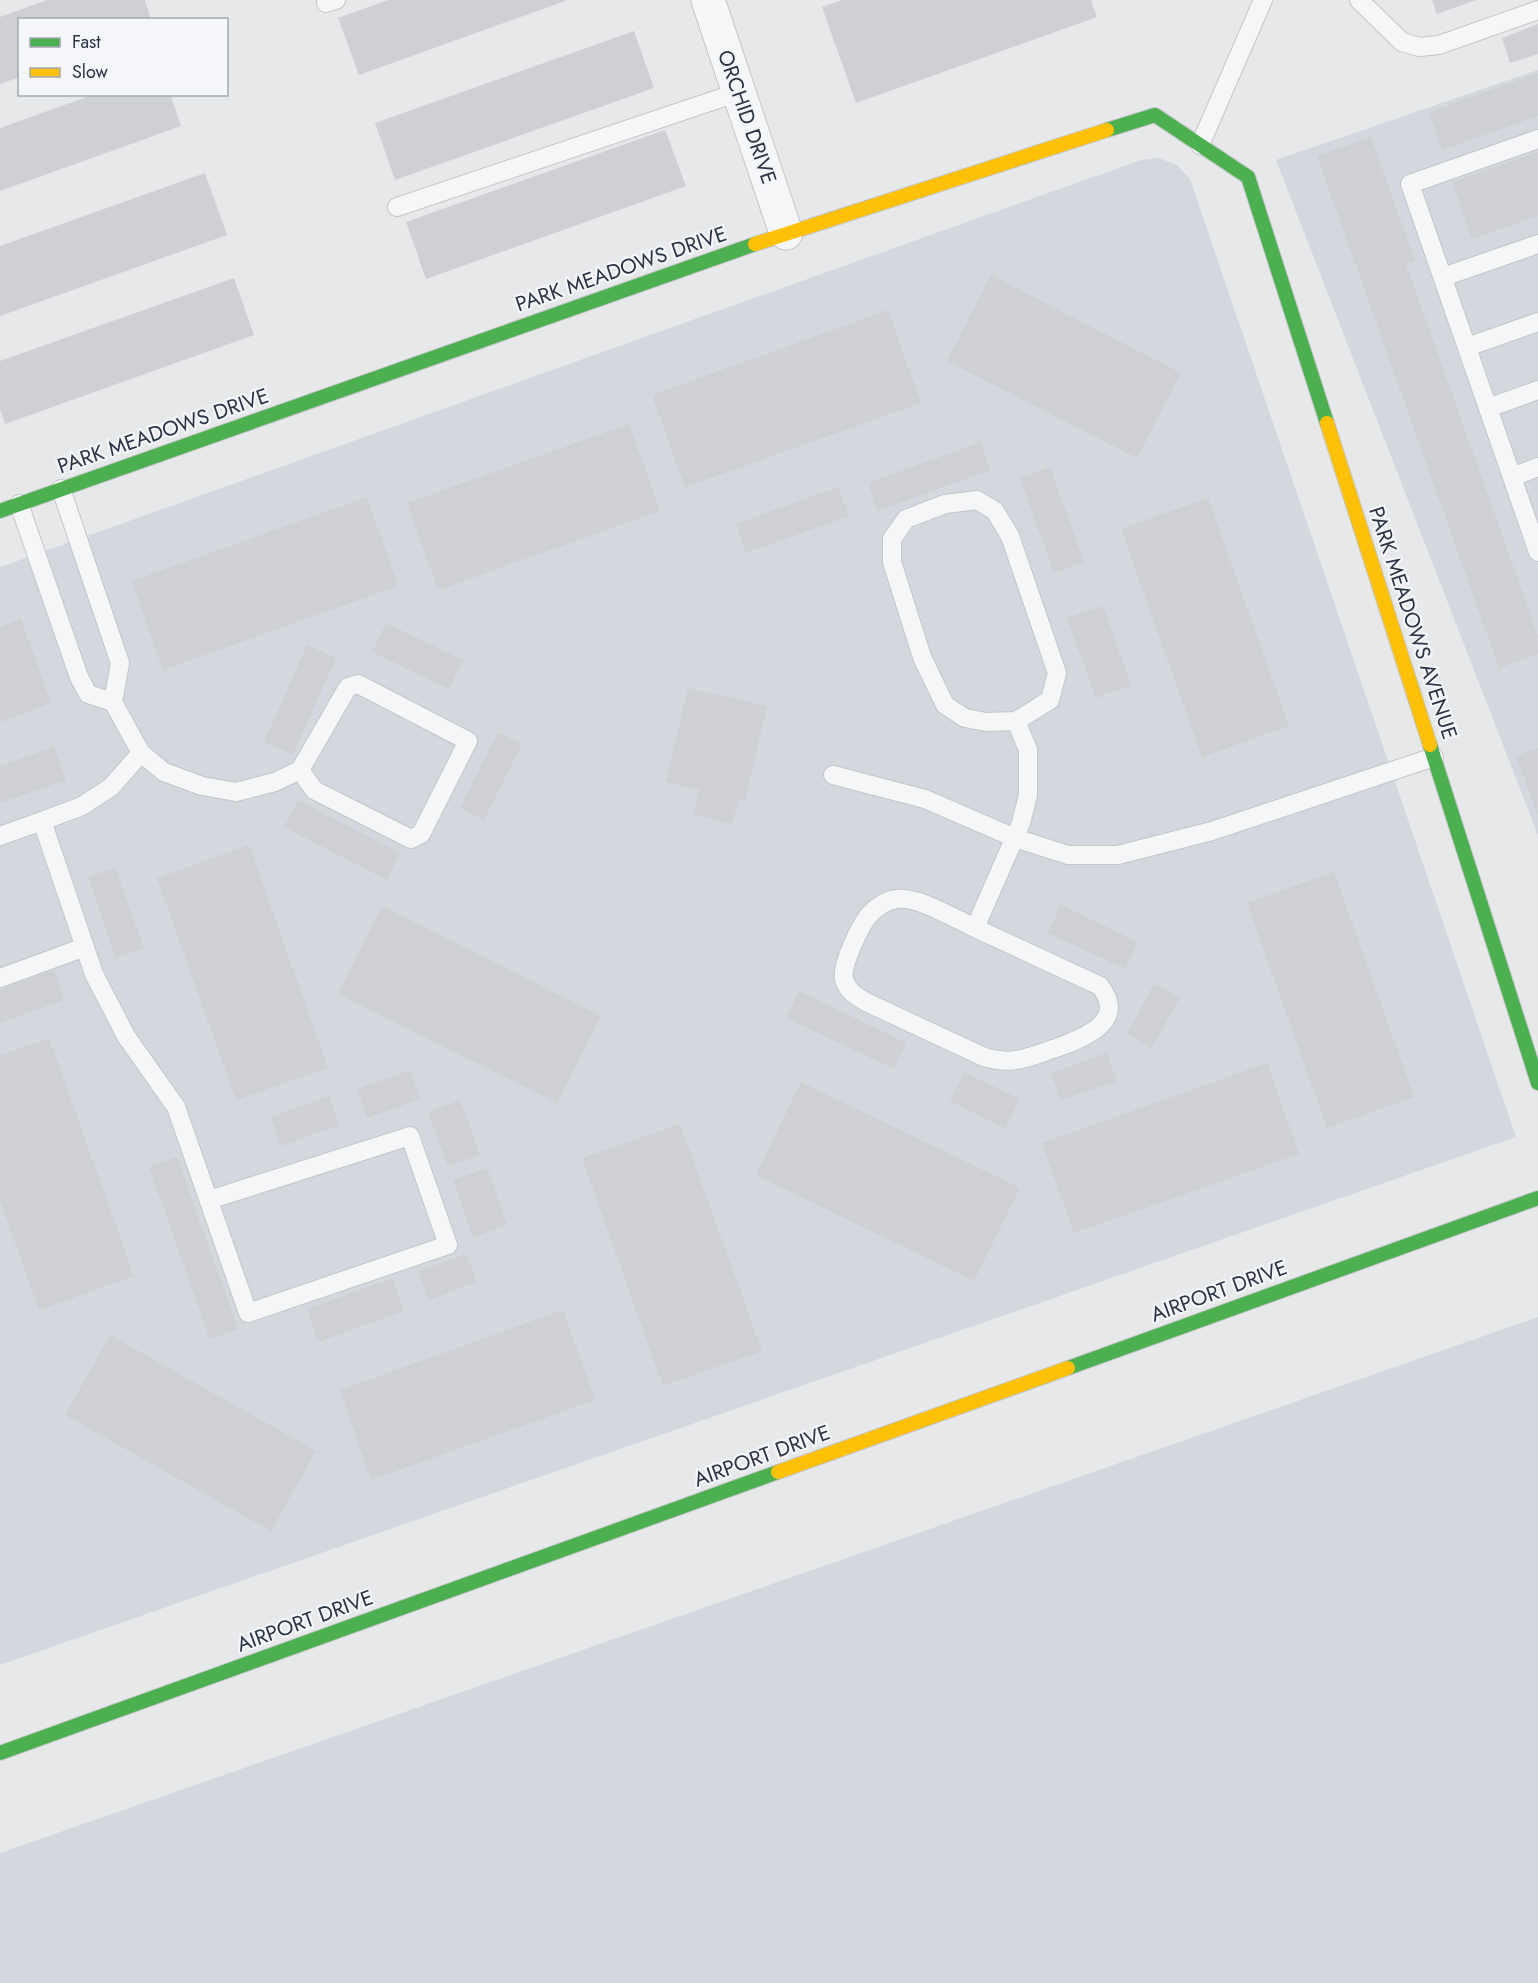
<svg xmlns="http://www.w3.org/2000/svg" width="1538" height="1983" font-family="Jost,sans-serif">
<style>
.built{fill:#d4d7dd}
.building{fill:#ced0d3}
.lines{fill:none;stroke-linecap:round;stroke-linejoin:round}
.lane-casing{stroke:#c4c6c8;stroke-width:20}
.street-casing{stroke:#c4c6c8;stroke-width:35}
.fast-casing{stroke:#c4c6c8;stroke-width:16}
.slow-casing{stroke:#c4c6c8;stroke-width:16}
.lane{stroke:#f5f6f7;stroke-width:18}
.street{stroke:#f5f6f7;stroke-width:33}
.fast{stroke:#4caf50;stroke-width:14}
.slow{stroke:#ffc107;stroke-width:14}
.labels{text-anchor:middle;stroke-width:4.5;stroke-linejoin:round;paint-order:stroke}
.street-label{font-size:21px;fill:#2b3445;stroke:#f4f6f9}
</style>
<rect width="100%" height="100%" fill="#e6e8ea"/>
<g class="built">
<path d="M1538,70v765l-262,-675z"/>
<path d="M1159,158l18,7 13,14 326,958 -1516,528v-1098l1141,-407z"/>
<path d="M1538,1317v666h-1538v-130z"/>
</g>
<g class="building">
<path d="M47,0h98l6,20h-131v57l-20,7v-67z"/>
<path d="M388,0h180l-209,75 -21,-57z"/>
<path d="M842,0h249l6,17 -241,86 -34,-96z"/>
<path d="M1432,0h44l-39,14z"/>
<path d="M1538,24v30l-28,9 -8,-25z"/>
<path d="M634,31l20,57 -259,92 -20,-57z"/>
<path d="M1538,73v43l-96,34 -13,-38z"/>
<path d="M95,94h75l11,32 -181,65v-63z"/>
<path d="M665,130l21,56 -260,93 -20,-57z"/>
<path d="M1371,137l44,124 -9,3 132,372v18l-39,14 -182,-512z"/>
<path d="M1538,152v64l-66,23 -20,-57z"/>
<path d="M205,173l22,62 -227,81v-70z"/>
<path d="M991,275l190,98 -44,85 -190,-97z"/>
<path d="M234,278l20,57 -249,89 -5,-15v-48z"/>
<path d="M888,310l33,93 -236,84 -33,-92z"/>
<path d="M629,424l31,87 -222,79 -31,-87z"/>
<path d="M981,442l9,28 -112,41 -10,-28z"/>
<path d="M1050,467l34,95 -30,11 -34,-95z"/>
<path d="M838,487l11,29 -103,37 -10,-29z"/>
<path d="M367,497l31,89 -235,84 -31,-89z"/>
<path d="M1208,498l81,228 -87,31 -81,-228z"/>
<path d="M1103,606l28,79 -35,13 -29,-80z"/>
<path d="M21,619l30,84 -51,19v-95z"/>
<path d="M386,623l77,37 -14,29 -77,-37z"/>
<path d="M307,645l29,13 -43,96 -29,-12z"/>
<path d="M688,688l79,18 -22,95 -6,-2 -7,25 -39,-10 6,-24 -33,-8z"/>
<path d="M498,732l24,12 -38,76 -24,-12z"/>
<path d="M54,747l12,33 -66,23v-37z"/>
<path d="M1538,748v67l-22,-59z"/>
<path d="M298,800l102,53 -13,27 -103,-53z"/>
<path d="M249,845l79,223 -92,32 -79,-222z"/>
<path d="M115,868l29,80 -28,10 -28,-81z"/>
<path d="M1334,872l80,225 -87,31 -80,-225z"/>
<path d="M1061,905l77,37 -13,27 -77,-36z"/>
<path d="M382,906l219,110 -44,87 -219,-109z"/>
<path d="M54,970l10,30 -64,23v-33z"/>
<path d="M1154,984l26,13 -28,51 -25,-14z"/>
<path d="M799,991l107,52 -12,26 -108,-51z"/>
<path d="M49,1038l85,238 -95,34 -39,-110v-145z"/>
<path d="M1107,1053l10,28 -56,19 -10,-27z"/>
<path d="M1267,1063l32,91 -225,79 -32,-90z"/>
<path d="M410,1070l10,29 -53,19 -10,-29z"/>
<path d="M964,1072l56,27 -15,29 -55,-27z"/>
<path d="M801,1082l219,106 -46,93 -218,-106z"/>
<path d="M329,1096l10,29 -58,21 -10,-29z"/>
<path d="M460,1100l20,55 -32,11 -20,-54z"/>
<path d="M680,1124l82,227 -99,35 -81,-228z"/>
<path d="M177,1157l61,172 -28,10 -61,-172z"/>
<path d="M487,1168l20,57 -34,12 -20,-57z"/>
<path d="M466,1254l11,28 -48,18 -11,-29z"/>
<path d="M393,1278l11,33 -86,31 -11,-33z"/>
<path d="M563,1310l32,90 -224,80 -31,-90z"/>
<path d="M110,1335l206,116 -45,80 -206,-116z"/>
</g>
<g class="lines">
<defs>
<g id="lane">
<path d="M1359,0l43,42 17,5 20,-2 99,-35"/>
<path d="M326,3l10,-3"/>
<path d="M1538,139l-128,45 128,368"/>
<path d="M1200,145l63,-145"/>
<path d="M397,207l342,-115"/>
<path d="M1443,277l95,-33"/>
<path d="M1467,347l71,-25"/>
<path d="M1488,408l50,-18"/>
<path d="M1512,477l26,-10"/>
<path d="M19,504l60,173 9,17 25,8 7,-39 -59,-174"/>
<path d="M113,702l28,51 23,19 38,14 34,6 39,-10 25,-12 48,-83 10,-3 110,57 -47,93 -10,5 -97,-49 -14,-20"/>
<path d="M141,753l-30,34 -29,19 -40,15 52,153 32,62 50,71 72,206 200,-68 -38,-109 -201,64"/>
<path d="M833,775l92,24 90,39 53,17h50l94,-24 222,-74"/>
<path d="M0,836l42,-15"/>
<path d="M975,928c-20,-9 -57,-32 -78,-29 -10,1 -21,8 -28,16 -9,11 -28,50 -25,64 3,12 12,17 22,23l118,55c11,3 20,5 32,3 14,-2 27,-8 40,-12 27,-10 72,-26 44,-62l-125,-58 46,-105 7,-28v-45l-12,-29 -30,1 -21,-4 -20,-13 -23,-48 -30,-95v-23l14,-20 39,-15 32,-4 18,11 15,25 47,137 -7,27 -34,21"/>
<path d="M0,978l85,-31"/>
</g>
<path id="street" d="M708,0l78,233"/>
<g id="fast">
<path d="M1107,130l48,-15 93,62 79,246"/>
<path d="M0,511l755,-267"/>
<path d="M1430,745l108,338"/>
<path d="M1068,1368l470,-170"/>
<path d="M0,1753l778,-281"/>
</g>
<g id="slow">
<path d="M755,244l352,-114"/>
<path d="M1327,423l103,322"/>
<path d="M778,1472l290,-104"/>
</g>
</defs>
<use href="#lane" class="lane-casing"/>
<use href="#street" class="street-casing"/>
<use href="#fast" class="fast-casing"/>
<use href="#slow" class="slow-casing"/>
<use href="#lane" class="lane"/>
<use href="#street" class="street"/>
<use href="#fast" class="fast"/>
<use href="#slow" class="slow"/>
</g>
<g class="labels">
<g class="street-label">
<text transform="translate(747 117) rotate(71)" y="7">ORCHID DRIVE</text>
<text transform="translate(621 269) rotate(-19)" y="7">PARK MEADOWS DRIVE</text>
<text transform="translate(163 431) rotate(-19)" y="7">PARK MEADOWS DRIVE</text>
<text transform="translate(1413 623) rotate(72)" y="7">PARK MEADOWS AVENUE</text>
<text transform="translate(1219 1291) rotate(-20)" y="7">AIRPORT DRIVE</text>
<text transform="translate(762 1456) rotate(-20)" y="7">AIRPORT DRIVE</text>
<text transform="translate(305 1621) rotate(-20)" y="7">AIRPORT DRIVE</text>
</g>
</g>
<rect x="18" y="18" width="210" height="78" fill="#f4f6f9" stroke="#a4a8b1" stroke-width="1.5"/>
<rect x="30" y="38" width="30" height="9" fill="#4caf50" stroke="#a4a8b1" stroke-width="1.5"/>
<text x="72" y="48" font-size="18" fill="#2b3445">Fast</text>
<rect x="30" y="68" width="30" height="9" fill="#ffc107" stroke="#a4a8b1" stroke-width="1.5"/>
<text x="72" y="78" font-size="18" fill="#2b3445">Slow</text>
</svg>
